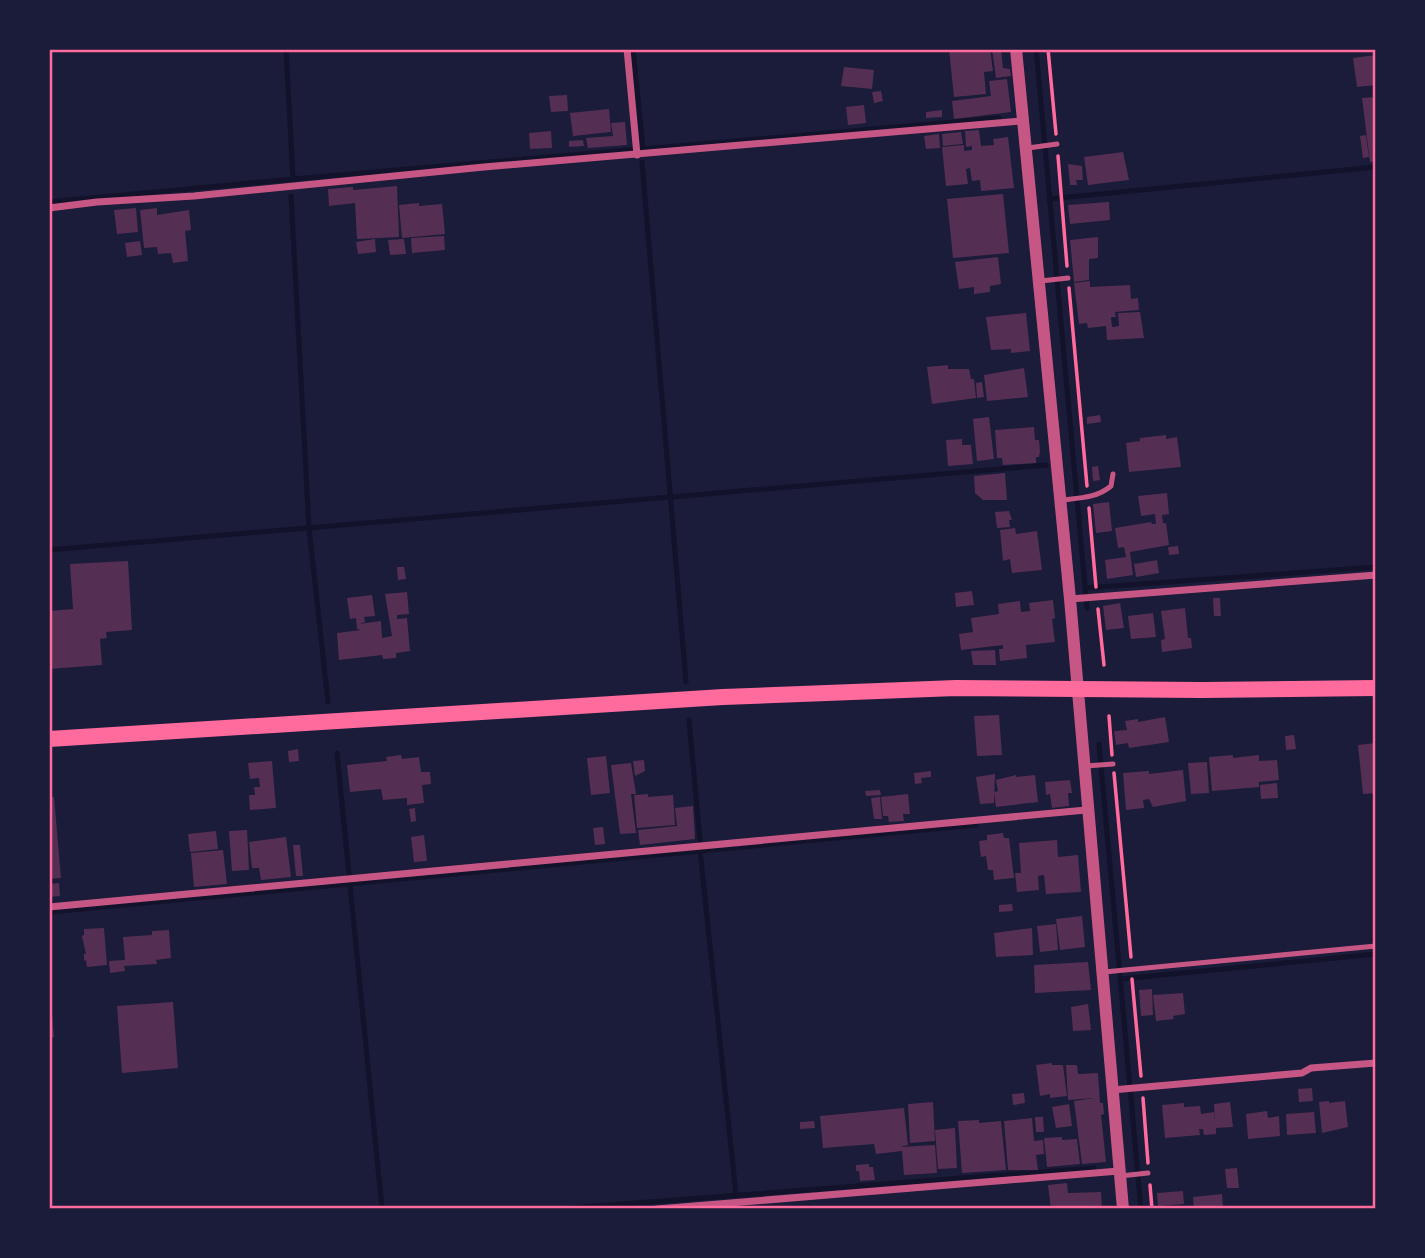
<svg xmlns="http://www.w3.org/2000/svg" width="1425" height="1258" font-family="Roboto,sans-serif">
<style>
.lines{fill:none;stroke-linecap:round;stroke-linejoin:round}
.stream{stroke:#12122b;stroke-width:5}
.building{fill:#542f53}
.path{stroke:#ff6b9d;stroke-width:3.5}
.service{stroke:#c65784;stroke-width:5}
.minor{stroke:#c65784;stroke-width:7}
.tertiary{stroke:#c65784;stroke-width:12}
.primary{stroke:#ff6b9d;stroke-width:16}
.neatline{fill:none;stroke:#ff6b9d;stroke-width:2.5}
</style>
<rect width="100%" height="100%" fill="#1b1b3a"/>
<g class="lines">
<g class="stream">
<path d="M633,49l10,100 356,-31"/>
<path d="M1036,49l51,559"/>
<path d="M642,162l44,520"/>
<path d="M293,179l347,-30"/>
<path d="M291,196l18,332 19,174"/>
<path d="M1049,199l327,-32"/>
<path d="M49,202l244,-23 -7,-130"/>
<path d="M49,550l997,-85"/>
<path d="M1086,588l290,-21"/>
<path d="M689,720l11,121"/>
<path d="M1099,744l42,465"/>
<path d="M337,753l45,456"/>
<path d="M700,850l36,345"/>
<path d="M49,912l927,-87"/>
<path d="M1121,979l255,-25"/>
<path d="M737,1208v1"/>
<path d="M556,1209l538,-41"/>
</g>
</g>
<g class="building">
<path d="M949,49h41l3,22 -9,1 2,22 -32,3z"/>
<path d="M992,49h9l2,19 7,1 1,7 -15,2z"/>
<path d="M1376,55v30l-19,2 -4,-29z"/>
<path d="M844,67l30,3 -2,19 -31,-3z"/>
<path d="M1007,79l4,33 -57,7 -2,-18 39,-5 -2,-15z"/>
<path d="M881,91l2,10 -9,2 -2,-11z"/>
<path d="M567,95l1,16 -17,1 -2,-16z"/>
<path d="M1376,97v64l-6,1 -8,-64z"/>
<path d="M864,105l2,18 -18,2 -2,-18z"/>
<path d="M609,109l2,23 -38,4 -3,-23z"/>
<path d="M942,110v7l-16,1v-6z"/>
<path d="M625,122l2,23 -39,3 -2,-10 27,-2 -2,-13z"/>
<path d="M979,130l2,16 13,-1 -1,-6 15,-2 6,51 -33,3 -1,-11 -8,1 -2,-13 -4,1 2,15 -22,2 -4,-39 22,-2v6l8,-1v-4l-6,1 -1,-16z"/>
<path d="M551,131l1,17 -22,1 -1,-16z"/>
<path d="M961,132l2,12 -20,2 -1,-12z"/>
<path d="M939,134l1,14 -14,1 -2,-13z"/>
<path d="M1366,135l3,22 -6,1 -3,-22z"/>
<path d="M583,140l1,6 -15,1v-6z"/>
<path d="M1123,152l6,28 -41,5 -4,-28z"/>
<path d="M1068,164l14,2 1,14h-7l1,5h-7z"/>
<path d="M397,186l2,51 -42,2 -2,-36 -26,3 -1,-17 25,-2v3z"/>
<path d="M1003,194l6,59 -56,5 -6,-59z"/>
<path d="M1109,202l1,18 -40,4 -2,-19z"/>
<path d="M419,203v3l23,-2 3,30 -43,4 -3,-33z"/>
<path d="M136,208l2,24 -21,2 -3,-24z"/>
<path d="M157,208v7l32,-5 2,20 -6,1 3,30 -15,2 -2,-10 -13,1 -1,-7 -13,1 -4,-38z"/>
<path d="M444,236l1,14 -33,3 -1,-15z"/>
<path d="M1098,237v21l-9,1v21l-15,2 -4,-42z"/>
<path d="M375,239l1,13 -18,2 -2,-12z"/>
<path d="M404,239l2,15 -16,1 -2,-15z"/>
<path d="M140,241l2,14 -15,2 -2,-14z"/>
<path d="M998,257l3,27 -11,2v6l-16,2v-7l-15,2 -4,-27z"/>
<path d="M1090,281v6l40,-2 1,14 7,-1 1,12 -24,2 1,5h-5l1,10 7,-1 -1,-13 22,-1 4,26 -37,2 -1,-14 -18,2 -1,-5 -8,1 -5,-41z"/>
<path d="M1026,313l4,38 -19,2v-4l-20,1 -5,-33z"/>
<path d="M948,365v4h21l2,10h3l2,19 -44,6 -5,-37z"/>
<path d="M1024,368l4,29 -41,4 -3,-26z"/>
<path d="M982,382l2,15 -7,1 -1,-15z"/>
<path d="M1100,415l1,7 -14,2v-7z"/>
<path d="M989,417l5,42 -17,2 -4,-42z"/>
<path d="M1034,427l1,13h4l1,11 -1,6h-3v6l-33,2 -1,-7h-5l-2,-28z"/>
<path d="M1166,435v4l11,-2 4,30 -52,5 -3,-29 14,-2v-3z"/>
<path d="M962,439v6h9l2,19 -25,2 -2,-26z"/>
<path d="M1098,466l2,14 -7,1 -1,-14z"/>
<path d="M1005,473l2,27h-24l-8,-7 -1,-17z"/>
<path d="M1167,493l2,21 -7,1 1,8h3l3,22 -39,7 3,23 -26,4 -2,-19 21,-3 -2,-10 -6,1 -3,-20 36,-6 1,2h4l-1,-10 -14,2 -3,-20z"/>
<path d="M1109,502l3,29 -16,2 -3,-29z"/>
<path d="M1009,511l3,9h-3l1,7 -13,1 -2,-16z"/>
<path d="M1015,528l1,6 21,-3 5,39 -30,3 -2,-14 -7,2 -3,-31z"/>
<path d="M1178,546l1,8 -10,1 -1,-8z"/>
<path d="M1157,560l2,13 -23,4 -2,-13z"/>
<path d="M128,561l4,69 -26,2 1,6 -7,1 2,26 -53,4v-58l24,-2 -3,-45z"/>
<path d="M397,567h7l2,12 -8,1z"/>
<path d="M972,591l2,14 -18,2 -1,-14z"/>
<path d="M407,592l2,22 -12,1v4l10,-1 3,33 -14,2v5l-13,1 -1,-4 -43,5 -2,-27 24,-3 -4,-1 -1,-11 -6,1 -3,-21 25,-3 3,21 -11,1 1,5 -6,2 22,-3 1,17 10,-2 -7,-42z"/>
<path d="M1213,598h7l1,18h-7z"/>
<path d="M1053,600l2,18 -3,1 3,23 -29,3 1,13 -27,3 -1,-12h4v-4l-42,5 -2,-16 14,-2 -2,-14 28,-4 -1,-10 22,-3 1,11 9,-1 -1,-8z"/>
<path d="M1120,603l4,25 -18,2 -3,-24z"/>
<path d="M1185,608l3,30h3l1,10 -30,4 -1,-12 4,-1 -4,-28z"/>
<path d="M1153,613l3,24 -25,2 -3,-23z"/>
<path d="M995,650l1,15h-23l-2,-14z"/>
<path d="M999,715l3,40 -25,1 -3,-40z"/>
<path d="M1165,717l4,25 -40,6 -1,-5 -12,2 -2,-14 13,-1 -2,-9 13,-2v3z"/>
<path d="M1294,735l2,14 -10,1 -1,-14z"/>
<path d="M1376,743v50l-13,1 -5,-49z"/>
<path d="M298,749l1,12 -10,1 -1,-11z"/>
<path d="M401,755l1,4 17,-2 2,15h9l1,12 -9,1 2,18 -17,2v-7l-24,2 -2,-11 -31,3 -3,-27 40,-4 -1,-4z"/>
<path d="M1233,755v3l26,-3v6l18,-1 2,20 -20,2v5l-47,4 -3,-34z"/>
<path d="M606,756l4,37 -19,2 -4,-37z"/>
<path d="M644,760l1,11 -10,5 -2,-15z"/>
<path d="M272,761l4,47 -26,2 -1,-15h6l-1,-8h6l-1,-9 -9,1 -2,-16z"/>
<path d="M1207,762l2,31 -18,1 -3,-31z"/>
<path d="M631,763l5,31h-5l5,39 -16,1 -9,-69z"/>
<path d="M1183,770l3,31 -33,6 -4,-8 -6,1 1,8 -18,2 -3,-37 26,-2v3z"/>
<path d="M931,771v6l-10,1 1,5 -7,1 -1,-11z"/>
<path d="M995,774l-1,29 -14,1 -4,-27z"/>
<path d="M1016,775v2l19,-2 3,27 -42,5 -2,-15 4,-1 -2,-11z"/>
<path d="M1070,780l2,13h-4l1,13 -17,2 -2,-14 -4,1 -1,-13z"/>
<path d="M1277,783l1,15 -17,1 -1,-14z"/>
<path d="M880,790l1,5 -15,1 -1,-5z"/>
<path d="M648,794v3l25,-2 2,30 -38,3 -3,-33z"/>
<path d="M908,794l2,20h-7l1,7 -15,1 -1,-6h-5l-2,-19z"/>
<path d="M49,797h5l7,81 -12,1z"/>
<path d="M880,797l2,22h-8l-3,-21z"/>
<path d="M693,806l2,33 -55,6 -2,-15 39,-4 -2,-18z"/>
<path d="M415,808l1,13 -5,1 -2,-13z"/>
<path d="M603,827l2,17 -10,1 -2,-17z"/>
<path d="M247,830l2,40 -17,1 -3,-40z"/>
<path d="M216,831l2,18 -28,3 -2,-18z"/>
<path d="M1003,833l1,5h5l5,40 -20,2 -1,-10h-5l-2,-14 -5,1 -2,-16 8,-1v-5z"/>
<path d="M424,835l3,26 -13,1 -3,-25z"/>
<path d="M286,837l5,40 -30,3 -2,-12h-7l-3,-26z"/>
<path d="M1057,840l1,17 20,-2 3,37 -35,2 -2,-19 -6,1 1,14 -22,2 -2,-19h6l-2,-30z"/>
<path d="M293,845h7l3,31h-7z"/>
<path d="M223,850l4,34 -33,3 -3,-34z"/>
<path d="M59,883l1,13 -11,1v-13z"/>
<path d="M1012,904l1,7 -14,1v-7z"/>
<path d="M1082,916l3,31 -25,3 -4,-31z"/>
<path d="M1056,924l2,26 -18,2 -3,-26z"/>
<path d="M104,928l3,37 -20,2 -1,-7 -2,1v-7h2l-4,-18 2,-1v-6z"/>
<path d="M1032,928l1,27 -37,2 -2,-24z"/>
<path d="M169,930l2,28 -15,2 1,4 -33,2 1,5 -15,2 -1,-12 16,-1 -2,-23 29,-2v-4z"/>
<path d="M1088,962l3,28 -56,3 -1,-28z"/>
<path d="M1152,989l1,26 -12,1 -2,-26z"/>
<path d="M1183,993l2,21 -12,2 1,3 -18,2 -3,-26z"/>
<path d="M49,1002h2l3,35 -5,1z"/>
<path d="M173,1002l5,66 -56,5 -5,-67z"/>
<path d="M1088,1004l3,26 -18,1 -2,-24z"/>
<path d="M1052,1063v2h11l4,31 -17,2v-4l-10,2 -4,-31z"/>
<path d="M1066,1065h11l1,9 20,-1 2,30h3l1,11 -3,1 5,47 -24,2 -8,-63 21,-3 -27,2z"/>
<path d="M1312,1088l1,13 -14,1 -1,-13z"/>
<path d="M1024,1093l1,10 -12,2 -1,-11z"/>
<path d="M1329,1101v2l16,-2 3,26 -26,6 -3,-31z"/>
<path d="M933,1102l2,39 -25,2 -2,-39z"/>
<path d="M1230,1102l3,25 -17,1v6l-12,1 -1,-6h-4l1,6 -35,3 -3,-33 22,-2v4l16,-1 1,8 13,-2 1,12 -1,-20z"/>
<path d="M1069,1104l3,22 -16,2 -4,-21z"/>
<path d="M904,1108l4,37 -8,2 35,-2 2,28 -33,2 -2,-24 -26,3 -2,-10 -51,4 -3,-32z"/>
<path d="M1267,1111l1,7 11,-2 1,20 -32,3 -2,-25z"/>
<path d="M1314,1112l2,21 -29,2 -1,-21z"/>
<path d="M1035,1117h8l1,15h-8z"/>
<path d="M1032,1118l2,23 9,-1 1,14 -8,1 2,15h-30l-4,-49z"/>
<path d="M979,1120v3l22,-2 5,49 -44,3 -4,-52z"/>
<path d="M814,1121l1,7 -15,1v-7z"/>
<path d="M955,1128l2,40 -19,1 -3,-39z"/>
<path d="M1062,1137v3l15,-1 3,25 -33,3 -3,-29z"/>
<path d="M869,1164v3h4l2,13 -15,1 -1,-10h-3v-6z"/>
<path d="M1237,1168l2,20h-12l-2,-19z"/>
<path d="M1067,1183l1,10 33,-1 1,17h-51l-3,-24z"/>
<path d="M1183,1191l1,13 -26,2 -1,-13z"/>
<path d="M1222,1194l1,15h-29l-1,-12z"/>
</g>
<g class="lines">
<g class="path">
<path d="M1048,49l8,85"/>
<path d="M1058,156l9,110"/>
<path d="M1069,288l18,198"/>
<path d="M1089,508l7,79"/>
<path d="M1098,609l6,56"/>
<path d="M1109,716l3,39"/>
<path d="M1114,773l17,184"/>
<path d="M1132,979l9,97"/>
<path d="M1143,1098l5,65"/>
<path d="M1150,1185l2,24"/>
</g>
<g class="service">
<path d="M1028,148l29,-4"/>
<path d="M1041,281l27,-3"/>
<path d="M1062,500c17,-2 35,-2 49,-14l2,-12"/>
<path d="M1086,766l27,-2"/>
<path d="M1104,972l272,-26"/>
<path d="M1120,1176l28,-3"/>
</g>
<g class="minor">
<path d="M627,49l10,106"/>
<path d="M49,208l48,-6 97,-6 290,-29 538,-46"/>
<path d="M1070,599l306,-24"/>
<path d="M49,907l1037,-97"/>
<path d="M1112,1090l190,-17 9,-5 65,-5"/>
<path d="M657,1209l462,-38"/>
</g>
<path class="tertiary" d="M1016,49l54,550 53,610"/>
<path class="primary" d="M49,739l674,-42 233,-9 246,2 174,-2"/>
</g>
<rect width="1425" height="1258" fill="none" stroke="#1b1b3a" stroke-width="102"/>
<rect x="51" y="51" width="1323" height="1156" class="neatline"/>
</svg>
